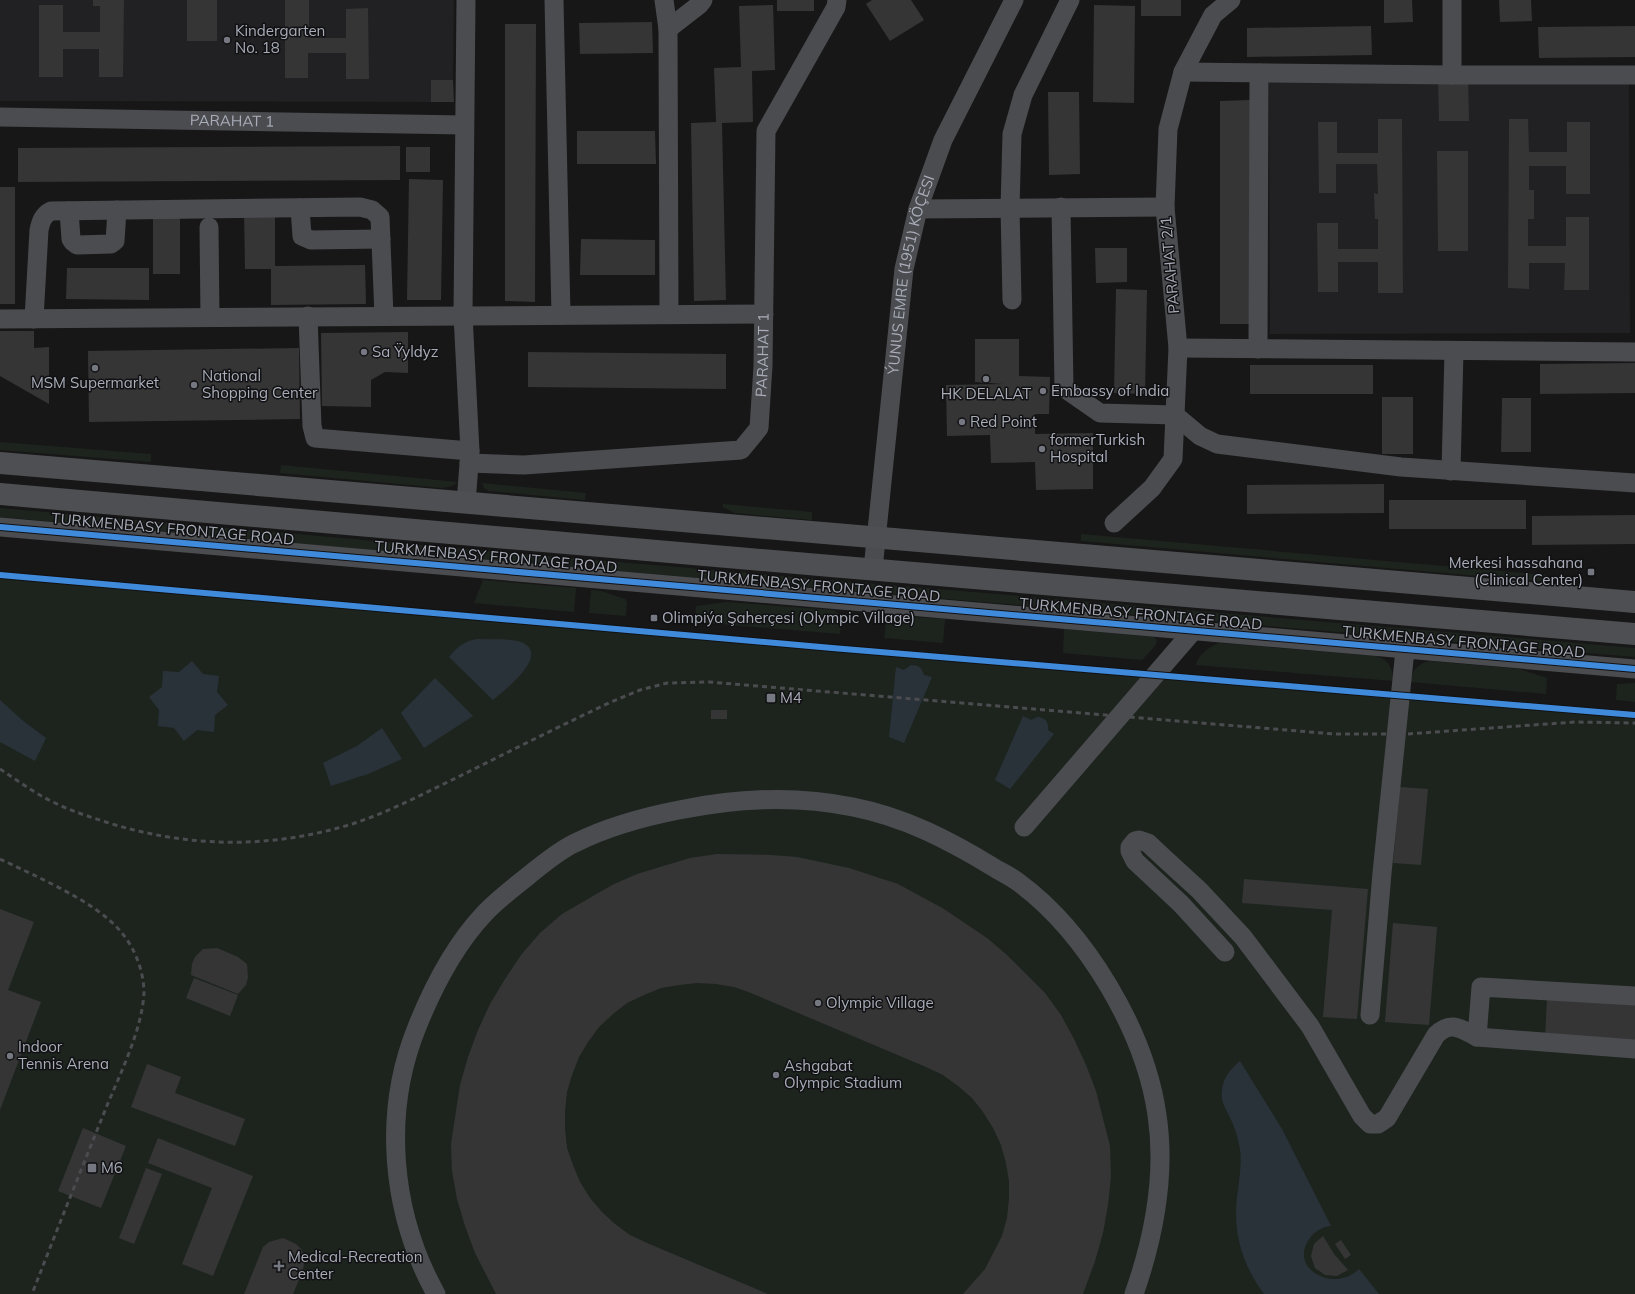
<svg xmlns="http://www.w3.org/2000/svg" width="1635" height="1294" font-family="Mulish,sans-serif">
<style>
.built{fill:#212123}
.green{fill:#1d241e}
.water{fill:#2a3239}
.building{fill:#353536}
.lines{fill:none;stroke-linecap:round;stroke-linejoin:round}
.minor{stroke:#4b4c50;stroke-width:19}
.major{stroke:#4d4f52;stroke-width:22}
.rail{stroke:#4b4c4f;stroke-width:3;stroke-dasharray:5 4;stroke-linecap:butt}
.cycleway-casing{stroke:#111113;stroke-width:8}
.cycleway{stroke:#408adc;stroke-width:6}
.poi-dot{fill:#757880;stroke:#111113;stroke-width:1.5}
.labels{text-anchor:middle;stroke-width:3;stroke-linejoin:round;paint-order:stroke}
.poi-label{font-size:15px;fill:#a8adb8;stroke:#111113;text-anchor:start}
.street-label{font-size:15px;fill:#a8adb8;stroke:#111113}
</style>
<rect width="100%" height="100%" fill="#171717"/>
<g class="built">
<path d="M0,0h454l-1,80h-22v22l-431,-1z"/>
<path d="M1629,77l1,256 -360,1 -1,-256z"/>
</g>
<g class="green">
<path d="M0,442l151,12v8l-151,-12z"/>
<path d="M281,465l177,17 -6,4 -10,2 -162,-15z"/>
<path d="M482,483l104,10 -1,7 -96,-9 -5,-3z"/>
<path d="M723,504l89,8v8l-77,-7 -12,-6z"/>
<path d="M0,508l579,51 -1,9 -578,-51z"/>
<path d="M1081,534l465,41v7l-465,-41z"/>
<path d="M594,560l1041,88v9l-1042,-88z"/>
<path d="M0,573l837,73 798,65v583h-1635z"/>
<path d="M483,580l93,8 -2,24 -100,-9z"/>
<path d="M591,590l10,1 24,8 2,3 -1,14 -37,-3z"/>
<path d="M726,602l108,8 7,6 -1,18 -145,-12 1,-16z"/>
<path d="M893,616l52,3 -2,24 -59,-5 2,-15z"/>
<path d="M1064,629l90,8 3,4 -2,5 -13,14 -79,-7z"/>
<path d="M1220,643l156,13c13,4 17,12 17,25l-197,-16c1,-9 15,-20 24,-22z"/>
<path d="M1430,661l89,8 28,9 -1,16 -136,-12c3,-12 7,-18 20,-21z"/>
<path d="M1635,683v19l-19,-2 1,-16z"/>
</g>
<g class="water">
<path d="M481,639c12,1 29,-1 40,3 31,12 -17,49 -28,58l-44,-43c9,-11 18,-18 32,-18z"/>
<path d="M192,661l11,13 16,2 -2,16 11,13 -13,10 -1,17 -17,-2 -13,11 -10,-13 -16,-2 1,-16 -10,-13 13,-10 1,-16 16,1z"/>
<path d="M911,665c8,0 11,3 13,10l8,2 -28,66 -15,-6 7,-70 8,3z"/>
<path d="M435,678l38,38 -49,32 -23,-35z"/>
<path d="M0,700l22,20 24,18 -11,23 -35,-19z"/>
<path d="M1023,716l8,4 6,-3c8,0 12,5 11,13l6,4 -44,55 -15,-9z"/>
<path d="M382,728l20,31 -34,15 -37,12 -8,-23 34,-17z"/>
<path d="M1240,1061l42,68 49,97c-9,1 -16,5 -21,12 -23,30 24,56 49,31l20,25h-115c-22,-30 -31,-61 -27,-97 2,-16 5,-32 3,-48 -2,-10 -4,-18 -8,-27 -4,-10 -12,-19 -10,-31 1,-14 8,-21 18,-30z"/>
</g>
<g class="building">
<path d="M93,0h31l-1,77h-24v-28h-36v28h-24v-72h24v27h37v-26h-7z"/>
<rect x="187" y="0" width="30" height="41"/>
<path d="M285,0h24v38h37v-29l22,-1 1,71h-23v-26h-38v25h-23z"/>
<rect x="777" y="0" width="37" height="11"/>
<path d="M872,0h39l13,20 -34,21 -24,-37z"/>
<rect x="1141" y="0" width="40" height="16"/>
<path d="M1384,0h28l1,22 -29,1z"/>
<path d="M1499,0h32l1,21 -32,1z"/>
<path d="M773,5l2,65 -23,1 1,51 -31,1 4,177 -32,1 -3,-178 25,-1 -2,-54 27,-1 -2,-61z"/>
<path d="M1094,5l41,1 -1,97 -41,-1z"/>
<path d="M652,22l1,31 -73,1 -1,-31z"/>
<path d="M505,24h31l-1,278 -30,-1z"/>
<path d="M1371,26l1,29 -125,2v-29z"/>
<path d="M1635,26v31l-96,1 -1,-31z"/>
<path d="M1468,76l1,45h-30l-1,-44z"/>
<path d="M431,80h22l1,22h-23z"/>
<path d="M1048,92h31l1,82 -31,1z"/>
<path d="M1250,100v224h-30v-223z"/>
<path d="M1378,119h24l1,174h-25v-31h-40v30h-20l-1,-69h21v26h40v-30h-3l-1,-26 4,1 -1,-30h-41v29h-17l-1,-71h19v31h41z"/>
<path d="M1509,119h19l1,33h38v-30h23v72h-24v-28h-37v24h5v29h-6v27h38v-29h23v73h-25l1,-27h-36v26l-21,-1z"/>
<path d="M577,131h78l1,33h-79z"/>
<path d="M400,146v34l-382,2v-34z"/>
<rect x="406" y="147" width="24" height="25"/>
<path d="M1437,151h31v100h-30z"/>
<path d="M409,179l34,1 -2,120h-34z"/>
<rect x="0" y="187" width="15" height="117"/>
<path d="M244,210h31v56l90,-1 1,39 -95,1v-36h-26z"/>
<rect x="153" y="216" width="27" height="58"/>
<path d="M581,239l74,1v35h-75z"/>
<path d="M1095,248h32v34l-31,1z"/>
<path d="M67,268h82v32l-83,-1z"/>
<path d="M1116,289l31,1 -2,104 -31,-1z"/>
<path d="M0,331h34v17l15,-1v57l-49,-28z"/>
<path d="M408,332v41l-23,-1 -14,8v27l-49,-1 -1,-73z"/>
<path d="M975,339h44v37l31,1 -1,37h-14v20l58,-1v56l-57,1 -1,-28 -44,1 -1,-28 -43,1 -1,-51 57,-1 -28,-2z"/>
<path d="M299,348l1,71 -211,3 -1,-71z"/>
<path d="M528,352l198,2v35l-198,-2z"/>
<path d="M1635,363v30l-95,1v-30z"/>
<rect x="1250" y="365" width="123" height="29"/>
<rect x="1382" y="397" width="31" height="57"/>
<path d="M1502,398h29v54h-30z"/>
<path d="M1384,484v29l-137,1v-29z"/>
<rect x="1389" y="500" width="137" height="29"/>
<path d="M1635,515v29l-103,1v-29z"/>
<rect x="711" y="710" width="16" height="9"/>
<path d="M1400,787l28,2 -7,76 -28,-2z"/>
<path d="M717,854l54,1 26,2 52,11 49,16 46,25 43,29 20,17 38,38 16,22 13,24 12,26 10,26 14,55 1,30 -3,29 -5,28 -8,28 -12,33h-120l22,-25 17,-33 5,-18 2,-19v-18l-3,-18 -5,-18 -8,-17 -10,-16 -11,-14 -14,-12 -15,-11 -17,-8 -175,-74 -17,-6 -18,-3 -19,-1 -18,2 -18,3 -17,7 -17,8 -14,11 -14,13 -11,15 -9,15 -7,18 -5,17 -2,19v18l2,19 6,17 7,17 10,16 12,14 13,12 15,11 17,8 121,51h-272l-21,-41 -10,-27 -8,-27 -5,-28 -1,-27 9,-59 8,-28 10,-27 12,-26 15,-25 16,-24 19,-22 22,-19 50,-29 25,-11 53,-16z"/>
<path d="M1244,879l124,10 -11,130 -34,-2 9,-107 -90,-7z"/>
<path d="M0,909l34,13 -26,68 33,12 -41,108z"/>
<path d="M1393,923l44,4 -8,98 -44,-3z"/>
<path d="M217,948l21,9 9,7 1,13 -2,8 -8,9 -47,-19 1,-11 3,-7 8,-8z"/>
<path d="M194,978l44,17 -8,21 -44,-18z"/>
<path d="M1547,999l88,5v39l-90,-5z"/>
<path d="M147,1064l34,13 -6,16 70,26 -10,27 -104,-39z"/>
<path d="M83,1128l43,18 -25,62 -43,-17z"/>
<path d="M158,1138l95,38 -40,100 -31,-12 30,-76 -64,-25z"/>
<path d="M146,1168l16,6 -28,70 -15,-6z"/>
<path d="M1323,1236l11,18 14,16 -11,6 -12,-1 -10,-7 -4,-12 3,-12z"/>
<path d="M283,1238l13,6 5,5 3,7v7l-1,7 -10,24h-49l19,-47 6,-5z"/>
<path d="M1341,1240l10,15 -6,4 -10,-15z"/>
</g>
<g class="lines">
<g class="minor">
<path d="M466,0l-3,315 7,136 -4,52"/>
<path d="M554,0l7,315"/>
<path d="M664,0l4,29 1,285"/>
<path d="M1452,0v75"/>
<path d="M668,29l31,-24 4,-5"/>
<path d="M1183,72l269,3h183"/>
<path id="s1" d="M0,117l464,8"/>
<path d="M1061,207l3,181 36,25 75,2 25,21 17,8 184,23 234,16"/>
<path d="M300,208l2,28 9,4 70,-1"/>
<path d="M918,209l247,-2"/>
<path d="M69,211l2,28 2,3 4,3 34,-1 4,-3 2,-31"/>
<path d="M209,227l1,90"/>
<path d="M1012,300l-2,-92 2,-74 11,-39 47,-95"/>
<path d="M308,316l4,110 3,12 155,13"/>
<path d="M0,319l764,-5"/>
<path d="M34,319l5,-89c2,-9 4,-15 12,-19l309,-4 12,3 8,7 4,99"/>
<path d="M1178,348l457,4"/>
<path d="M1258,349l1,-276"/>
<path id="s2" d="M469,463l55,2 217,-15 18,-22 4,-62 3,-235 70,-124 1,-7"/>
<path d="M1451,471l3,-120"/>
<path d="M1114,523l38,-35 21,-29 5,-111 -13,-141 3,-78 15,-57 30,-57 18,-15"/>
<path d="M0,527l1635,142"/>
<path id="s3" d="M873,569l31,-300 14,-60 25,-69 71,-140"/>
<path d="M1024,827l169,-196"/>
<path d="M1225,952l-44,-48 -46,-43 -5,-10v-4l5,-6 4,-1 9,3 16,15 35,32 44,47 67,89 52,90 8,8h8l9,-6 49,-83c15,-15 25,-6 41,2l158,12"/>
<path d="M1370,1015l12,-142 23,-223"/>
<path d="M1477,1037l4,-50 154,9"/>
<path d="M436,1294c-45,-81 -54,-181 -19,-267 16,-40 37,-81 67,-113 13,-14 29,-26 44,-38 15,-12 30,-25 47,-33 34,-17 68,-26 104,-33 58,-12 116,-15 174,-3 51,10 96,33 140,60 8,5 17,9 25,15 68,50 127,149 139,233 9,60 -3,122 -23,179"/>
</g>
<g class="major">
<path d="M0,463l1635,139"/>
<path d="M0,494l831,72 804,68"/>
</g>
<g class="rail">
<path d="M0,769c17,11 34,24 53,33 18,9 37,15 56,21 81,25 161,26 243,1 37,-12 73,-31 108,-48 50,-25 100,-50 151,-74l29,-12 27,-7 42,-1 625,52h73l168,-12 60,1"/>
<path d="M0,859c35,17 97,43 121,73 14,16 23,40 23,61 -2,37 -24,81 -38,115 -25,62 -50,124 -74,186"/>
</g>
<defs>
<g id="cycleway">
<path d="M0,527l1635,142"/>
<path d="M0,575l832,73 803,67"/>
</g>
</defs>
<use href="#cycleway" class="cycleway-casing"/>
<use href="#cycleway" class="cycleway"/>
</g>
<g class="poi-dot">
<circle cx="227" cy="40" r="4"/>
<circle cx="364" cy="352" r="4"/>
<circle cx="95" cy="368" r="4"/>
<circle cx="986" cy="379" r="4"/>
<circle cx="194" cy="385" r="4"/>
<circle cx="1043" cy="391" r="4"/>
<circle cx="962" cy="422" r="4"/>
<circle cx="1042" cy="449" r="4"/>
<rect x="1587" y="568" width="8" height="8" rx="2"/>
<rect x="650" y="614" width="8" height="8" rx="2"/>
<rect x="766" y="693" width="10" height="10" rx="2"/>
<circle cx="818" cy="1003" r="4"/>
<circle cx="10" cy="1056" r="4"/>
<circle cx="776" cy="1075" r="4"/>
<rect x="87" y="1163" width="10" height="10" rx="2"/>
<path d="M277 1260h4v4h4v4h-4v4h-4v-4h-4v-4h4z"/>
</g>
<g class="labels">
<g class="poi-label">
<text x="235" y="36">Kindergarten<tspan x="235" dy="17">No. 18</tspan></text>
<text x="372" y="357">Sa Ÿyldyz</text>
<text x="202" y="381">National<tspan x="202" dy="17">Shopping Center</tspan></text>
<text x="95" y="388" text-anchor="middle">MSM Supermarket</text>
<text x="1051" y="396">Embassy of India</text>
<text x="986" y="399" text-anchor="middle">HK DELALAT</text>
<text x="970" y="427">Red Point</text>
<text x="1050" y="445">formerTurkish<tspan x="1050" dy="17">Hospital</tspan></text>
<text x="1583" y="568" text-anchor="end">Merkesi hassahana<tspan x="1583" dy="17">(Clinical Center)</tspan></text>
<text x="662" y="623">Olimpiýa Şaherçesi (Olympic Village)</text>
<text x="780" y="703">M4</text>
<text x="826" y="1008">Olympic Village</text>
<text x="18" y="1052">Indoor<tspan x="18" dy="17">Tennis Arena</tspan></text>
<text x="784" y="1071">Ashgabat<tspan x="784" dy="17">Olympic Stadium</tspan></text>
<text x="101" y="1173">M6</text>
<text x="288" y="1262">Medical-Recreation<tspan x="288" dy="17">Center</tspan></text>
</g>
<g class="street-label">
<text dy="5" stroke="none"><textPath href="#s1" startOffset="232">PARAHAT 1</textPath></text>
<text transform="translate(1170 265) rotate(-95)" y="5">PARAHAT 2/1</text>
<text dy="5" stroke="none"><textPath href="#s3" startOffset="297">ÝUNUS EMRE (1951) KÖÇESI</textPath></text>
<text dy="5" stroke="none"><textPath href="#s2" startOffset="374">PARAHAT 1</textPath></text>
<text transform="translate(173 529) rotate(5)" y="5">TURKMENBASY FRONTAGE ROAD</text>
<text transform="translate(496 557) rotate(5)" y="5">TURKMENBASY FRONTAGE ROAD</text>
<text transform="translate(819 586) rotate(5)" y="5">TURKMENBASY FRONTAGE ROAD</text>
<text transform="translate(1141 614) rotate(5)" y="5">TURKMENBASY FRONTAGE ROAD</text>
<text transform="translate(1464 642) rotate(5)" y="5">TURKMENBASY FRONTAGE ROAD</text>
</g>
</g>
</svg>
